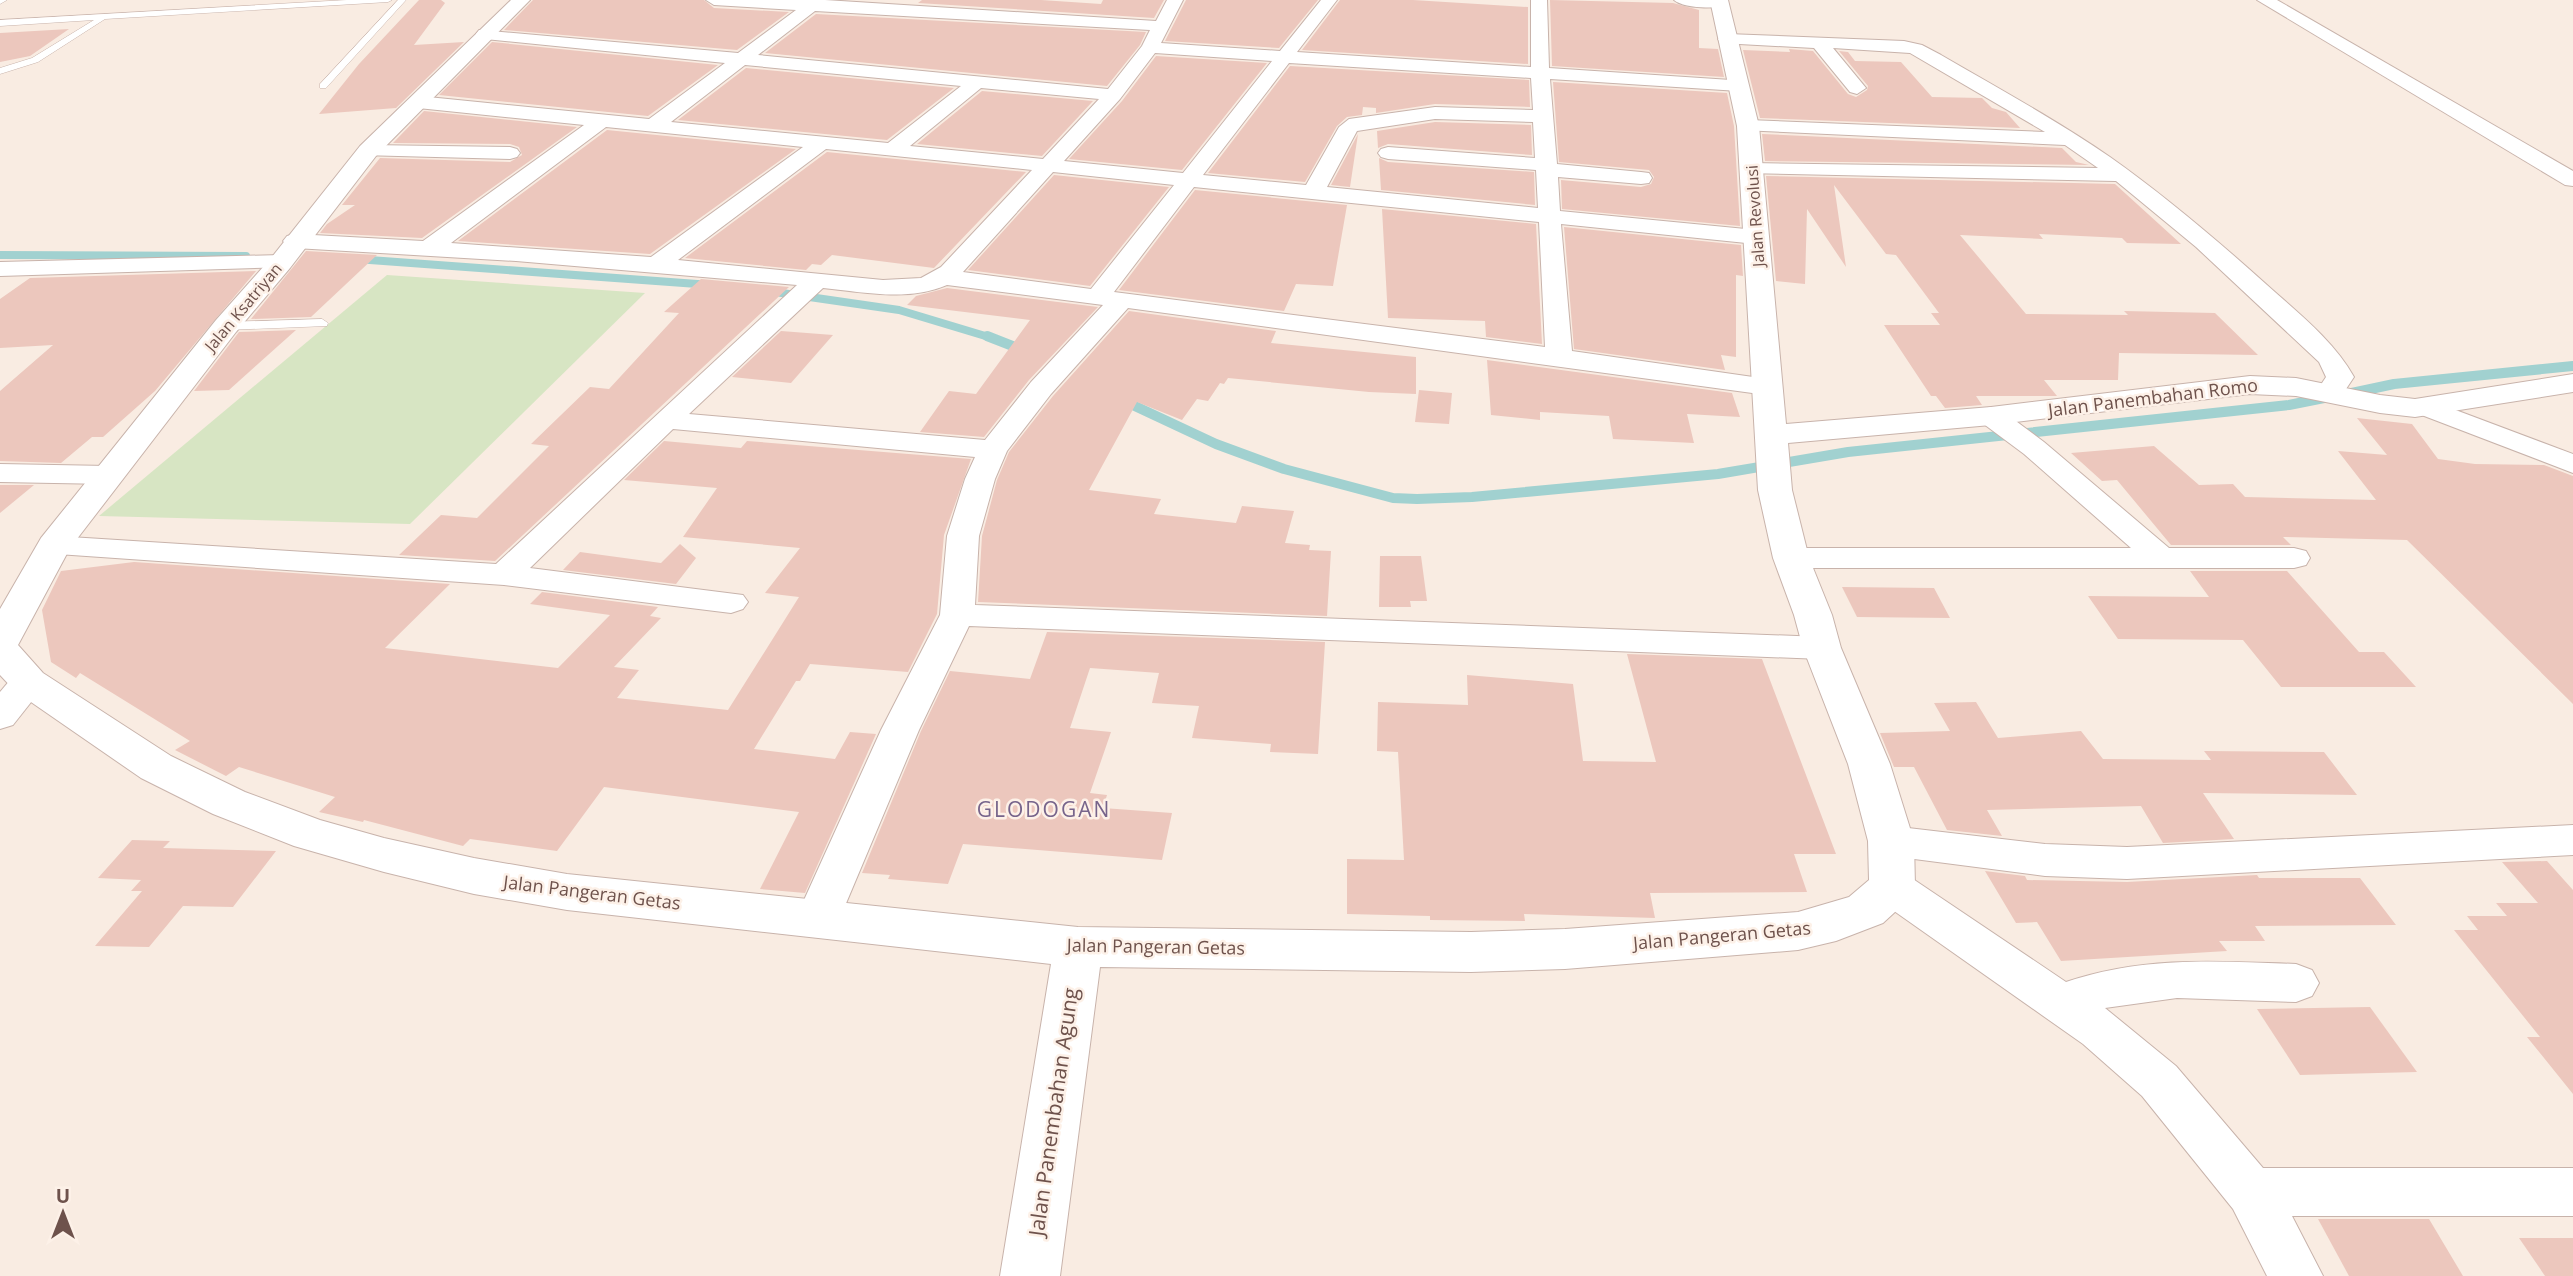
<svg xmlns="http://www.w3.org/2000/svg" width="2573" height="1276" font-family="'Open Sans',sans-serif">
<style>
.green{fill:#d7e5c3}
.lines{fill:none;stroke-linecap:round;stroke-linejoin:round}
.stream-far1{stroke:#a1d1d0;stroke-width:8}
.stream{stroke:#a1d1d0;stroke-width:10}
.building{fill:#ecc7bd}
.service-casing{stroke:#c8b3ab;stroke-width:1}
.minor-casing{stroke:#c8b3ab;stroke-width:2}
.tertiary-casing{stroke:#c8b3ab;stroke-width:2}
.service{fill:#fff;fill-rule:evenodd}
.minor{fill:#fff;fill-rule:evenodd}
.tertiary{fill:#fff;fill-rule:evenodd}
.labels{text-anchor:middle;stroke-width:5;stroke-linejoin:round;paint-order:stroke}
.far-street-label{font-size:16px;fill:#6e524c;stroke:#fdf1e8}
.street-label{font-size:18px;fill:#6e524c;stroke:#fdf1e8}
.quarter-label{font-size:21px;letter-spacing:2px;fill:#77648b;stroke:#fdf1e8}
.near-street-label{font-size:21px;fill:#6e524c;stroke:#fdf1e8}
</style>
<rect width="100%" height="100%" fill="#f9ece2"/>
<path class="green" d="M387,275l258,18 -235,231 -311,-8z"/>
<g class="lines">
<g class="stream-far1">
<path d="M0,255l246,1"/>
<path d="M356,259l355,26"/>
<path d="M768,291l131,19 93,28"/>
</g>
<g class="stream">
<path d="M987,336l38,15"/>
<path d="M2347,394l47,-10 179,-18"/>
<path d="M1122,400l94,44 68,25 109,29 24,1 55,-2 246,-23 130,-22 441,-47 40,-8"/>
</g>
</g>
<g class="building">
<path d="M419,0h22l4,3 -31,42 50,-3 -68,66 -77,6 40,-50z"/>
<path d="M533,0h171l10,8 75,4 -52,38 -233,-20z"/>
<path d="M922,0h119l60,4 2,-4h61l-10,18 -236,-15z"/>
<path d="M1186,0h132l-39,48 -114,-7z"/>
<path d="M1340,0h73l115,7v57l-226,-14z"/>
<path d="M1550,0l123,3 26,7v38l19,1 6,28 -172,-11z"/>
<path d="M816,14l330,18 -6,13 -33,41 -342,-33z"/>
<path d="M69,29l-39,27 -30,6v-29z"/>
<path d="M492,42l226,23 -70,51 -209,-21z"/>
<path d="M1789,49l24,2 35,43 8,3 11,-7 1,-4 -29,-35 9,1 7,9 46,1 31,35 50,1 10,10 14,4 14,16 -260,-10 -17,-68 47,2z"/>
<path d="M1156,56l111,7 -85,107 -113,-11 53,-58z"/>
<path d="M1290,66l239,14 1,27 -95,-3 -59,9v-5l-13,-1 -1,8 -15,2 -10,9 -32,56 -97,-9z"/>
<path d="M746,68l208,20 -67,52 -209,-20z"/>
<path d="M1553,82l174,11 7,33 6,100 -178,-17 -1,-29 80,7 10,-3 3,-7 -5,-7 -90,-8z"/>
<path d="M982,91l111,10 -51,55 -125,-12z"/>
<path d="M424,111l153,16 -155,111 -102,-5 7,-9 28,-19h-13l38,-47 130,4 12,-7 -3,-8 -9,-3 -117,-1z"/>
<path d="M1435,122l96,3 1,30 -144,-11 -10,4 -1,-17z"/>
<path d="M607,130l189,19 -146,105 -192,-13z"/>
<path d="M1358,134l-8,53 -19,-2z"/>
<path d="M1762,134l300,14 14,14 13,3 -324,-4z"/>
<path d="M827,152l199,20 -92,96 -102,-13 -11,10 -9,-1 -6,6 -121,-12z"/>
<path d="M1379,158l9,4 146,10 1,33 -154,-15z"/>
<path d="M1054,175l115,12 -79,99 -122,-16z"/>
<path d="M1766,176l349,8 66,60 -54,-1 -5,-5 -83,-4 4,5 -83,-4 66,79 102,1 -4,-4 91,2 43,42 -139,-2 -1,27h-74l13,16h-81l6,9 -37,3 -9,-12h-5l-47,-71h56l-9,-12h8l-43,-58 -10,-1 -52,-69 12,82 -39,-58 -2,75 -29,-3z"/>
<path d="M1195,190l152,15 -14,81 -37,-2 -12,27 -165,-21z"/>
<path d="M1382,209l154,15 6,120 -56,-7 -1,-16 -97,-3z"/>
<path d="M1564,227l177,18 2,31 -7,-1v82l-15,-2 4,15 -151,-21z"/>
<path d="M306,251l71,4 -66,62 -60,2z"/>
<path d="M256,271l-101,120 -52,46h-11l-31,26 -61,-2v-70l53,-46 -53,3v-49l30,-21z"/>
<path d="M701,279l88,8 -294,274 -96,-6 42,-40 36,3 72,-72 -18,-2 59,-57 19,2 70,-76 -15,-1z"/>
<path d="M947,288l151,19 -69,73 -45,57 -64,-5 29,-41 27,3 54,-74 -123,-15 9,-9z"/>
<path d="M1129,311l147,20 -5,12 145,14v37l-47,-2 -141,-14 -4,6 -4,-1 -12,18 -11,-2 -15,21 -45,-18 -48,88 72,9 -7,15 82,9 6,-17 52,5 -9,32 25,2 -1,5 22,1 -4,65 -349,-14 4,-66 15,-56 12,-28 44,-56z"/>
<path d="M296,330l-67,60 -35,1 45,-59z"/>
<path d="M781,331l52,4 -42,48 -59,-6z"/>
<path d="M1487,360l245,33 8,24 -53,-3 7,29 -81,-4 -4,-23 -69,-4v8l-49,-5z"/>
<path d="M1419,390l33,3 -3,31 -34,-2z"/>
<path d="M2357,418l55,6 26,35 37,5 69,1 29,11v228l-166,-164 -124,-3 8,8h-120l-54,-65 -15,1 -31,-28 83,-7 45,39 34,-1 12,13 131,3 -38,-49 49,4z"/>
<path d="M664,441l77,7 6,-7 224,18 -27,76 -7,79 -29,58 -98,-8 -10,17h-4l-42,68 81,10 15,-27 26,2 -71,159 -45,-4 39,-77 -195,-25 -47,64 -87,-12 -7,7 -99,-26 -1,2 -44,-10 16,-15 -96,-30 -13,9 -51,-26 15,-9 -110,-68 -4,5 -25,-16 -9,-52 19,-39 73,-9 316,22 -65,64 173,20 52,-53 -80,-11 12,-12 116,15 -8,9 11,2 -47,49 25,3 -22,28 111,12 71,-113 -34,-4 35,-45 -117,-11 34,-49 -93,-8z"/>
<path d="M0,485h34l-34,28z"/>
<path d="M680,544l16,14 -20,26 -113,-14 17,-18 81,11z"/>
<path d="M1380,556h41l6,45h-17l1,6h-32z"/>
<path d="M2190,571h97l72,81h25l32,35h-135l-38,-47 -125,-1 -30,-43 121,1z"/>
<path d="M1842,587l92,1 16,30 -93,-1z"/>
<path d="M1047,632l278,10 -7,112 -48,-2 1,-8 -79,-6 7,-32 -47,-3 7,-30 -69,-5 -20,60 41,4 -21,61 17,2 -4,13 69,5 -10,47 -199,-16 -15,40 -60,-5 2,-4 -28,-2 59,-142 29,-60 80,8z"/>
<path d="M1627,654l135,5 74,195h-42l13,38 -157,1 5,25 -131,-4 1,7 -95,-1v-4l-83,-2v-55l57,1 -6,-108 -21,-1 1,-49 90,3 -1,-30 106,9 10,77 73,1z"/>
<path d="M1976,702l22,36 83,-7 22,28 108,1 -7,-9 120,1 33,43 -154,-2 31,46 -71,4 -22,-37 -154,4 15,26 -55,-6 -33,-63h-20l-14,-34 70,-2 -16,-28z"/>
<path d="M132,840l38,1 -7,7 113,3 -43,56 -50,-1 -34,41 -54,-1 47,-55h-11l10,-11 -43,-2z"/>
<path d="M2547,861l26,29v204l-46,-57h13l-86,-107h24l-11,-14h40l-11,-13h42l-36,-41z"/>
<path d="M1985,871l40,5 2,4 100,2 130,-7 2,3h101l36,47 -141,1 10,15h-46l8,10 -166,10 -24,-39 -21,1z"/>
<path d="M2370,1007l47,65 -117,3 -43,-66z"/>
<path d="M2318,1219h111l34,57h-114z"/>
<path d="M2519,1238h54v38h-28z"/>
</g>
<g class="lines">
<defs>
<g id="service">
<path d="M0,0h7l-7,4z"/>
<path d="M347,0h45l-4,2 -283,17 -67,43 -38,12v-6l32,-10 62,-38 -94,6v-6z"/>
<path d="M398,0h8l-80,88h-6v-4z"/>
<path d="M322,319l6,4 -1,3 -101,4 -6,-4 6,-4z"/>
</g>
<g id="minor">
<path d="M706,0h119l331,21 11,-21h16l-22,43 119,8 41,-51h16l-40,52 234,15v-67h16l2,68 197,13 2,4 -2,4 -7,2 -189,-12 7,85 84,8 8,1 3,5 -3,5 -8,1 -83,-7 2,34 196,19 8,2 4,5 -4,5 -8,2 -195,-20 11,127 195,28 10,2 4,6 -4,6 -10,2 -639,-87 -77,86 -44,57 -12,28 -16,57 -4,69 847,32 12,3 6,8 -6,8 -12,3 -853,-33 -50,104 -80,190 -7,12 -15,5 -15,-5 -7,-12 86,-190 59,-115 7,-79 18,-57 10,-22 -302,-28 -143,139 213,27 5,7 -5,7 -12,4 -227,-28 -461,-32 -5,-7 5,-7 11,-3 442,28 301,-279 -281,-24 -221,-13 -8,-2 -4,-5 4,-5 8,-2 128,7 161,-116 -166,-17 -10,-6 3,-4 7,-2 231,23 76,-56 -240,-24 -9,-5 3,-4 259,23 58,-43 -82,-5zM815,11l335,19 -8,16 -34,43 -350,-34zM1155,53l117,8 -89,112 -119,-12 56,-62zM1289,63l242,15 2,32 -98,-3 -86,12 -10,8 -33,58 -103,-10zM745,65l216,21 -73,57 -217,-21zM981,88l118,11 -56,60 -133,-13zM1435,119l98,3 2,36 -147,-11 -7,2 -3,4 3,4 7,2 148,11 2,38 -211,-21 30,-56zM606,127l197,20 -152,110 -200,-14zM826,149l206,21 -91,97 -20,11 -38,2 -205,-20zM1053,172l121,13 -83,104 -128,-17zM1194,187l345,35 6,125 -431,-55zM947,285l156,20 -72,77 -46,58 -296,-26 134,-126c41,4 84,14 124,-3z"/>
<path d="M1674,0h53l1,2c-9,9 -45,6 -54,-2z"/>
<path d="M2257,0h20l296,171v15l-8,-1z"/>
<path d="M1727,34l177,7 18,4 19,10c57,33 115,65 169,102 55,39 107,83 157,128 31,28 66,55 87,92l-14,21 -10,2 -10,-2 -4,-6 10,-15 -7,-15 -123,-115 -80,-66 -372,-8 -4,-4 4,-4 7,-2 347,5 -33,-23 -324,-15 -3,-4 3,-4 7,-2 297,12 -135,-79 -77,-5 33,40 -9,6 -7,-2 -36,-44 -93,-5 -3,-4z"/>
<path d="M368,145l142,2 7,2 3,4 -3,4 -7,2 -149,-4 -3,-4 3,-4z"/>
<path d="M281,255l8,2 4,5 -4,5 -289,9v-14z"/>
<path d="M2429,400l144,54v19l-154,-59 -4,-6 4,-6z"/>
<path d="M1991,407l10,3 43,32 125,106h125l12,3 4,7 -4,7 -12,3h-503l-12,-3 -4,-7 4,-7 12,-3h340l-107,-94 -43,-32 -4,-6 4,-6z"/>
<path d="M0,464l108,2 11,3 4,6 -4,6 -11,3 -108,-2z"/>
<path d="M29,670l13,3 5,9 -34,43 -13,4v-37l16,-19z"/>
<path d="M2573,825v30l-446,24 -82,-3 -154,-20 -15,-4 -6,-11 6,-11 15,-4 154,18 82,3z"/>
<path d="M1892,870l15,5 159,107c78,-26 149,-21 230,-18l16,6 7,13 -7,13 -16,6 -119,-4 -72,10 71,58 87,102h310v48h-281l31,60h-56l-34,-67 -91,-113 -59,-52 -206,-145 -6,-12 6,-12z"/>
</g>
<path id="tertiary" d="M511,0h19l-154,156 -86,112 -54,64 -166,216 -52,97 25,28 128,83 74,36 75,28 64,18 90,20 93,16 511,53 393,5 94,-3 233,-17 51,-15 20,-17 -1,-39 -20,-77 -45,-116 -9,-33 -21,-57 -15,-68 -21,-364 -27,-126h18l31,126 27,298 205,-17 259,-31 46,2 84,17 35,4 158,-25v18l-158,25 -35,-4 -84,-17 -46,-2 -259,31 -203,18 4,47 17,68 23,57 9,33 49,116 24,77 1,46 -7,13 -25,23 -47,18 -38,9 -233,19 -94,3 -371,-5 -40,309h-60l51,-312 -484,-54 -93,-16 -90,-22 -90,-26 -81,-32 -72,-36 -126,-87 -15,-16v-66l41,-71 175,-218 56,-63 88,-111z"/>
</defs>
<use href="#service" class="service-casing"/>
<use href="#minor" class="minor-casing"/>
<use href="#tertiary" class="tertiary-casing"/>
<use href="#service" class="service"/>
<use href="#minor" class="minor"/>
<use href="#tertiary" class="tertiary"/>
</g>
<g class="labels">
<g class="far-street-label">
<text transform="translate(1755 216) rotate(-94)" y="6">Jalan Revolusi</text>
<text transform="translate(243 307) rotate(-50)" y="6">Jalan Ksatriyan</text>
</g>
<g class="street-label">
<text transform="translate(2153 398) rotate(-7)" y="6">Jalan Panembahan Romo</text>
<text transform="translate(592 893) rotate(7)" y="6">Jalan Pangeran Getas</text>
<text transform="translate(1722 936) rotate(-5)" y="6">Jalan Pangeran Getas</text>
<text transform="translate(1156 947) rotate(1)" y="6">Jalan Pangeran Getas</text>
</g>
<g class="quarter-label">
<text x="1044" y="817">GLODOGAN</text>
</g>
<g class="near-street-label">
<text transform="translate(1054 1112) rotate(-82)" y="7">Jalan Panembahan Agung</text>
</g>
</g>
<g transform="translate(63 1213)" stroke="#fdf1e8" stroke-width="5" paint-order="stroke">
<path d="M0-5L12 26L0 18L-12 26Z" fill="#6e524c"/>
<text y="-10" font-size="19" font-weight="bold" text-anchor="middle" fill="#6e524c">U</text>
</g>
</svg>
